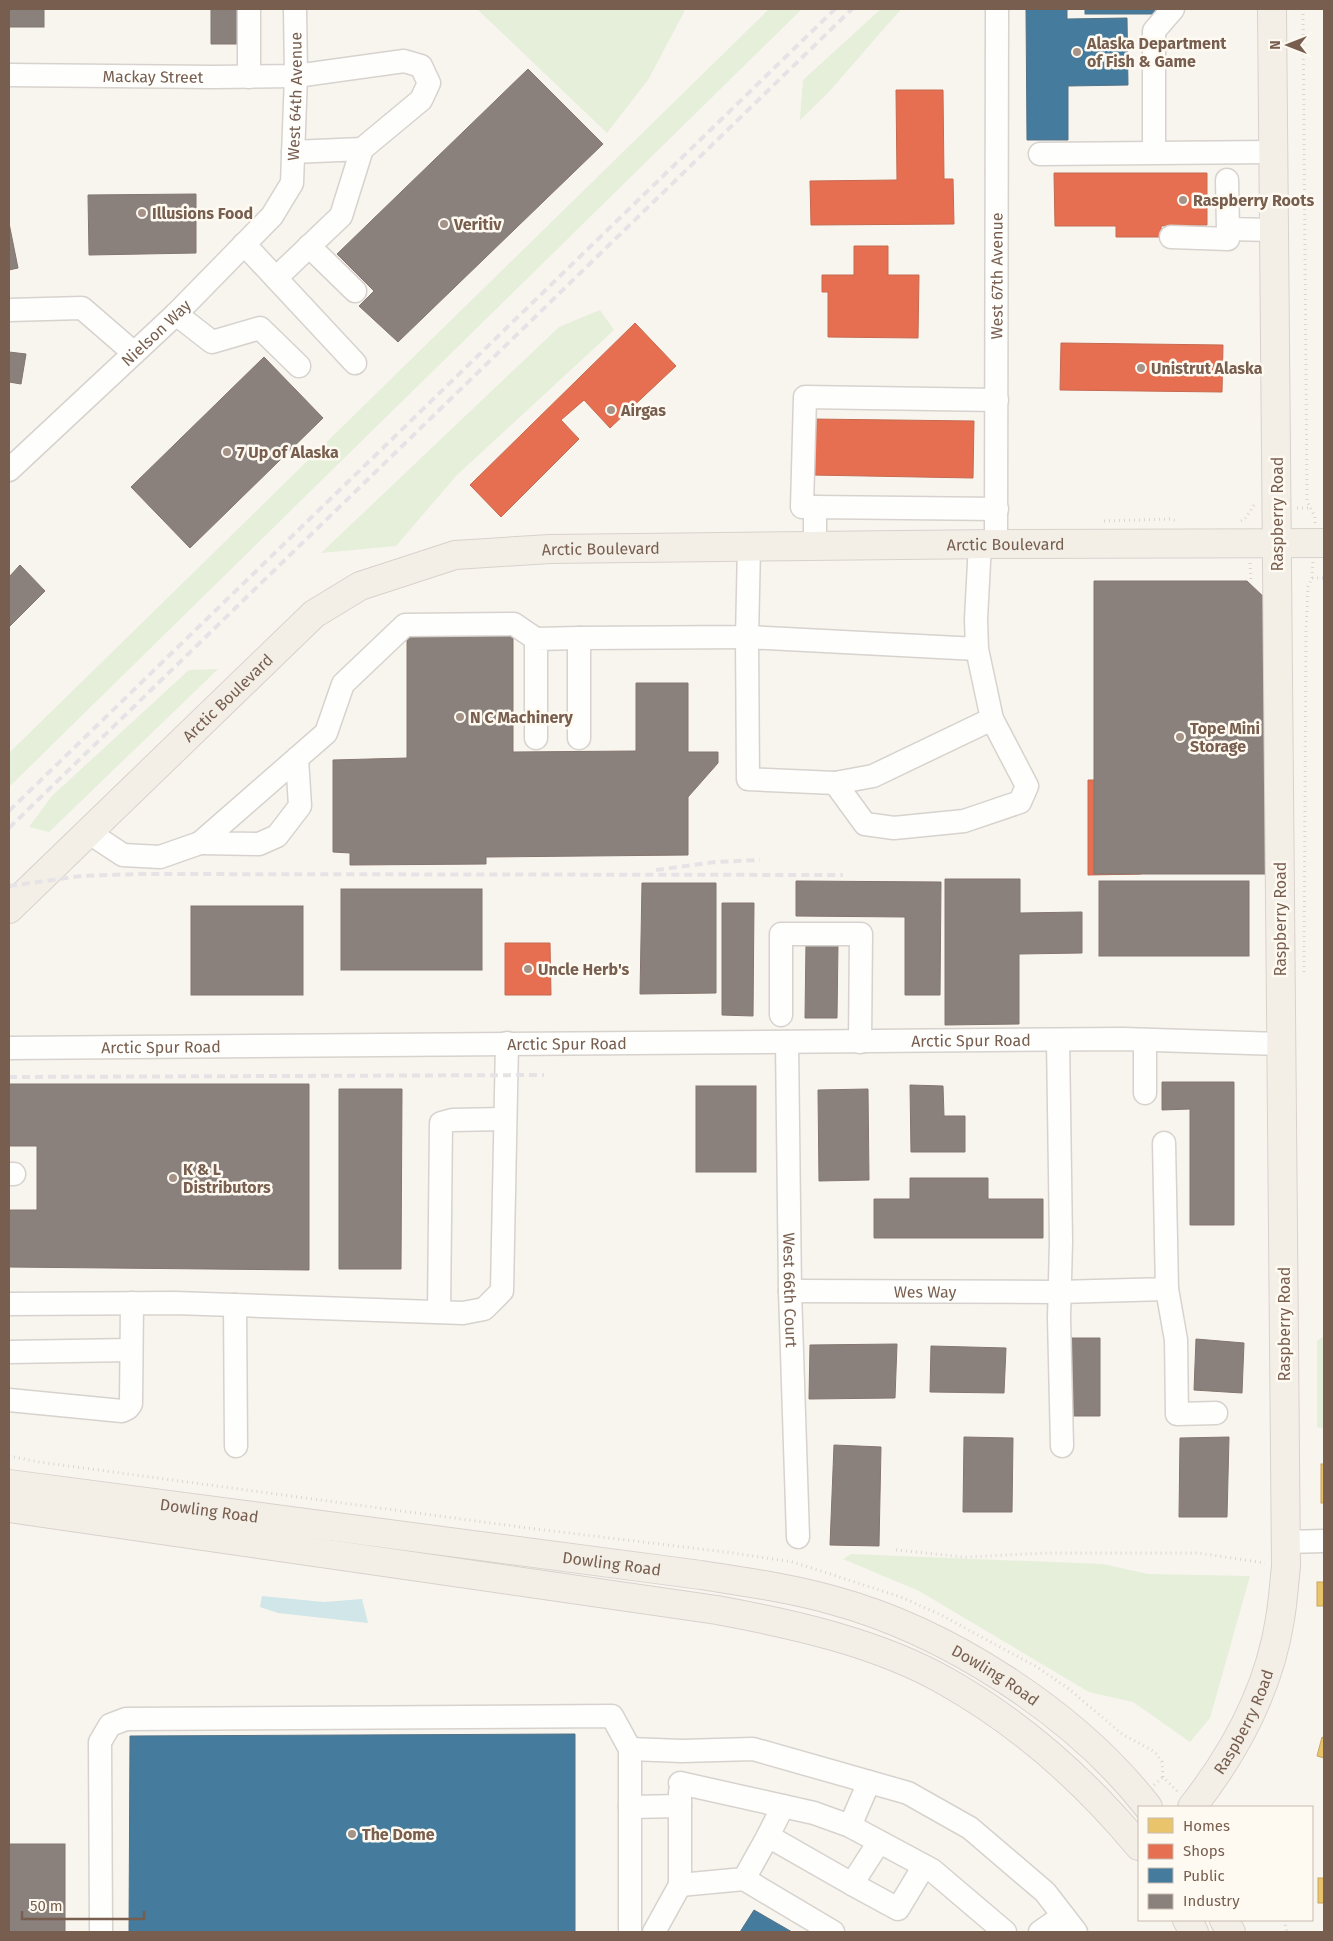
<svg xmlns="http://www.w3.org/2000/svg" width="1333" height="1941" font-family="'Fira Sans',sans-serif">
<style>
.green{fill:#e5efda}
.water{fill:#d1e6e8}
.homes{fill:#e9c46a;stroke:#c7a562}
.shops{fill:#e76f51;stroke:#c56a50}
.public{fill:#457b9d;stroke:#547285}
.industry{fill:#8a817c;stroke:#84766e}
.lines{fill:none;stroke-linecap:round;stroke-linejoin:round}
.minor-casing{stroke:#d7d2cd;stroke-width:25}
.major-casing{stroke:#d9d1cc;stroke-width:30}
.path{stroke:#dad5d0;stroke-width:3;stroke-dasharray:1 4;stroke-linecap:butt}
.minor{stroke:#fefefd;stroke-width:22}
.major{stroke:#f3efe7;stroke-width:28}
.rail{stroke:#e6e3e6;stroke-width:4;stroke-dasharray:8 5;stroke-linecap:butt}
.poi-dot{fill:#a49386;stroke:#fefaf2;stroke-width:2}
.labels{text-anchor:middle;stroke-width:5;stroke-linejoin:round;paint-order:stroke}
.poi-label{font-size:16px;font-weight:bold;fill:#775e4e;stroke:#fefaf2;text-anchor:start}
.street-label{font-size:16px;fill:#775e4e;stroke:#fefaf2}
</style>
<rect width="100%" height="100%" fill="#f8f5ef"/>
<g class="green">
<path d="M477,9h207v3l-36,68 -41,53z"/>
<path d="M769,9h33l-793,778v-34z"/>
<path d="M881,9h20l-74,85 -27,26 3,-40z"/>
<path d="M600,310l14,20 -158,146 -60,70 -75,7 238,-226z"/>
<path d="M218,669l-169,163 -20,-5 23,-31 137,-126z"/>
<path d="M1324,1336v93l-7,-2v-86z"/>
<path d="M851,1554l252,10 45,10 102,2 -40,142 -20,24 -57,-40 -44,-10 -170,-101 -76,-32z"/>
</g>
<path class="water" d="M262,1596l62,6 38,-3 6,24 -90,-10 -18,-6z"/>
<g class="homes">
<rect x="1321" y="1464" width="3" height="39"/>
<rect x="1317" y="1582" width="7" height="24"/>
<path d="M1322,1737l2,1v20l-7,-2z"/>
<rect x="1318" y="1878" width="6" height="25"/>
</g>
<g class="shops">
<path d="M896,90h47l1,89h9l1,45 -143,1 -1,-44 87,-1z"/>
<path d="M1054,173h153v52l-46,1 1,11h-46v-11h-61z"/>
<path d="M854,246h34v29h31l-1,63 -90,-1v-45h-6v-17h32z"/>
<path d="M635,323l41,43 -66,62 -26,-28 -23,20 18,19 -78,78 -31,-32z"/>
<path d="M1061,343l162,2 -1,47 -162,-2z"/>
<path d="M812,419l162,2 -1,57 -161,-3z"/>
<path d="M1088,780h54l-1,94 -53,1z"/>
<path d="M505,943h45l1,52h-46z"/>
</g>
<g class="public">
<path d="M1026,9h41v10l60,-1 1,67 -60,1v54h-41z"/>
<rect x="1085" y="9" width="70" height="5"/>
<path d="M575,1734v198h-446l1,-196z"/>
<path d="M754,1910l38,22h-52z"/>
</g>
<g class="industry">
<rect x="9" y="9" width="35" height="18"/>
<path d="M211,9h27l1,35h-28z"/>
<path d="M528,69l75,75 -205,198 -39,-36 15,-15 -37,-37z"/>
<path d="M196,194v59l-107,2 -1,-60z"/>
<path d="M9,223l9,45 -9,2z"/>
<path d="M9,352l17,2 -5,30 -12,-2z"/>
<path d="M264,357l59,61 -133,130 -59,-61z"/>
<path d="M20,565l25,26 -36,36v-50z"/>
<path d="M1094,581h153l20,19 -1,274h-172z"/>
<path d="M513,635v117l123,-1v-68h52v69h30v11l-30,34v58l-202,2v7l-136,1v-12l-17,-1v-92l74,-2v-122z"/>
<path d="M945,879h75v34l62,-1v41l-63,1v70l-74,1z"/>
<path d="M796,881l145,1 -1,113h-35v-78l-109,-1z"/>
<rect x="1099" y="881" width="150" height="75"/>
<path d="M642,883h74v110l-76,1z"/>
<rect x="341" y="889" width="141" height="81"/>
<path d="M722,903h32l-1,113 -31,-1z"/>
<rect x="191" y="906" width="112" height="89"/>
<path d="M806,943h32l-1,75h-32z"/>
<path d="M1162,1082h72v143h-44v-116l-28,1z"/>
<path d="M9,1084h300v186l-300,-3v-57h28v-64h-28z"/>
<path d="M910,1085l33,1 1,30h21v36h-54z"/>
<rect x="696" y="1086" width="60" height="86"/>
<path d="M339,1089h63l-1,180h-62z"/>
<path d="M868,1089l1,91 -50,1 -1,-91z"/>
<path d="M910,1178h78v21h55v39h-169v-39h36z"/>
<path d="M1064,1338h36v78h-35z"/>
<path d="M1196,1339l48,4 -2,50 -48,-3z"/>
<path d="M897,1344l-2,54 -86,1 1,-54z"/>
<path d="M931,1346l75,2 -2,45 -74,-1z"/>
<path d="M964,1437l49,1 -1,74h-49z"/>
<path d="M1229,1437l-2,80h-48l1,-79z"/>
<path d="M834,1445l47,2 -2,99 -49,-1z"/>
<rect x="9" y="1844" width="56" height="88"/>
</g>
<g class="lines">
<defs>
<g id="minor">
<path d="M249,9v68"/>
<path id="s1" d="M9,75l205,2 82,-1 108,-15 17,5 8,17 -8,17 -59,49"/>
<path d="M1154,152v-121l19,-22"/>
<path d="M1040,154l234,-2"/>
<path d="M1227,180l1,49 46,1"/>
<path d="M1171,237l57,2v-10"/>
<path d="M244,244l111,119"/>
<path d="M309,246l46,45"/>
<path d="M276,278l65,-62 21,-67 -69,3"/>
<path d="M9,310l73,-2 52,45"/>
<path d="M176,314l36,28 48,-14 39,38"/>
<path id="s2" d="M9,470l167,-156 96,-98 20,-33 4,-107 -1,-67"/>
<path d="M815,507h-13l3,-110 192,3"/>
<path id="s3" d="M996,544l1,-535"/>
<path d="M815,546v-39l182,2"/>
<path d="M977,649l-230,-12 1,142 87,4 38,-7 119,-57 -15,-70 -1,-30 4,-75"/>
<path d="M536,738v-99l43,-1"/>
<path d="M579,738v-100l168,-1 2,-90"/>
<path d="M297,758l3,48 -23,30 -18,8 -59,-1 126,-110 17,-49 62,-59 109,-1 22,15"/>
<path d="M835,783l30,41 29,4 70,-7 56,-19 7,-16 -35,-67"/>
<path d="M88,832l35,23 37,2 40,-14"/>
<path d="M781,1015v-81h80l-1,108"/>
<path d="M1058,1040l3,202 -2,76 3,128"/>
<path id="s4" d="M787,1042l3,249 8,246"/>
<path id="s5" d="M9,1048l1114,-9 158,5"/>
<path d="M1145,1093v-53"/>
<path d="M9,1174h5"/>
<path d="M1167,1289l9,51 1,74 39,-1"/>
<path id="s6" d="M790,1291l269,1 108,-3 -3,-146"/>
<path d="M9,1304l166,-1 288,10 21,-4 18,-18 5,-248"/>
<path d="M235,1305l1,141"/>
<path d="M439,1312l2,-189 11,-3 53,-1"/>
<path d="M9,1352l122,-2"/>
<path d="M9,1400l113,11 6,-3 3,-4 1,-101"/>
<path d="M1285,1542l39,-1"/>
<path d="M680,1783l134,30 36,13 82,44 73,62"/>
<path d="M680,1792v93l64,-6 24,-43"/>
<path d="M680,1806l-50,1v-58l52,2 71,-2 155,44 62,35 75,64 31,40"/>
<path d="M783,1806l-15,30 84,48 27,-42"/>
<path d="M630,1807v125"/>
<path d="M850,1826l19,-44"/>
<path d="M744,1879l89,53"/>
<path d="M852,1884l46,25 26,-43"/>
<path d="M101,1932l-1,-190 10,-17 16,-6 486,-3 18,33"/>
<path d="M654,1932l26,-47"/>
<path d="M1040,1932l23,-16"/>
</g>
<g id="major">
<path id="s7" d="M9,909l305,-295 46,-28 95,-31 95,-6 446,-5 328,-1"/>
<path id="s8" d="M9,1484l692,91c44,7 88,13 131,25 115,31 243,113 316,207"/>
<path d="M9,1508l708,102c76,14 162,33 230,72 74,42 138,99 192,164"/>
<path id="s9" d="M1192,1807c44,-56 77,-117 88,-188 3,-17 4,-35 6,-53l-14,-1557"/>
<path d="M1187,1920l7,12"/>
<path d="M1224,1920l7,12"/>
</g>
</defs>
<use href="#minor" class="minor-casing"/>
<use href="#major" class="major-casing"/>
<g class="path">
<path d="M1303,9l4,492 8,16v7"/>
<path d="M1297,508h14"/>
<path d="M1104,521l66,-2 7,2"/>
<path d="M1241,521l4,-2 9,-14"/>
<path d="M1250,563l1,17"/>
<path d="M1312,578l1,-16"/>
<path d="M1304,972l2,-342 2,-43 4,-9h12"/>
<path d="M9,1456l30,6 489,66 205,25 60,9 108,35 40,18 96,52 32,22 53,45 33,18 7,10 1,15 15,15"/>
<path d="M896,1550l68,7 85,-4h149l67,10"/>
<path d="M1154,1785l9,-8"/>
<path d="M1284,1920l3,12"/>
</g>
<use href="#minor" class="minor"/>
<use href="#major" class="major"/>
<g class="rail">
<path d="M9,811l826,-802"/>
<path d="M9,828l843,-819"/>
<path d="M656,870l59,-8 45,-2"/>
<path d="M9,886l72,-10 57,-2 705,1"/>
<path d="M9,1077l535,-2"/>
</g>
</g>
<g class="poi-dot">
<circle cx="1077" cy="52" r="5"/>
<circle cx="1183" cy="200" r="5"/>
<circle cx="142" cy="213" r="5"/>
<circle cx="444" cy="224" r="5"/>
<circle cx="1141" cy="368" r="5"/>
<circle cx="611" cy="410" r="5"/>
<circle cx="227" cy="452" r="5"/>
<circle cx="460" cy="717" r="5"/>
<circle cx="1180" cy="737" r="5"/>
<circle cx="528" cy="969" r="5"/>
<circle cx="173" cy="1178" r="5"/>
<circle cx="352" cy="1834" r="5"/>
</g>
<g class="labels">
<g class="poi-label">
<text x="1087" y="49">Alaska Department<tspan x="1087" dy="18">of Fish &amp; Game</tspan></text>
<text x="1193" y="206">Raspberry Roots</text>
<text x="152" y="219">Illusions Food</text>
<text x="454" y="230">Veritiv</text>
<text x="1151" y="374">Unistrut Alaska</text>
<text x="621" y="416">Airgas</text>
<text x="237" y="458">7 Up of Alaska</text>
<text x="470" y="723">N C Machinery</text>
<text x="1190" y="734">Tope Mini<tspan x="1190" dy="18">Storage</tspan></text>
<text x="538" y="975">Uncle Herb's</text>
<text x="183" y="1175">K &amp; L<tspan x="183" dy="18">Distributors</tspan></text>
<text x="362" y="1840">The Dome</text>
</g>
<g class="street-label">
<text dy="6" stroke="none"><textPath href="#s1" startOffset="144">Mackay Street</textPath></text>
<text dy="6" stroke="none"><textPath href="#s2" startOffset="491">West 64th Avenue</textPath></text>
<text dy="6" stroke="none"><textPath href="#s3" startOffset="268">West 67th Avenue</textPath></text>
<text dy="6" stroke="none"><textPath href="#s2" startOffset="201">Nielson Way</textPath></text>
<text transform="translate(1277 514) rotate(-90)" y="6">Raspberry Road</text>
<text dy="6" stroke="none"><textPath href="#s7" startOffset="1129">Arctic Boulevard</textPath></text>
<text dy="6" stroke="none"><textPath href="#s7" startOffset="724">Arctic Boulevard</textPath></text>
<text dy="6" stroke="none"><textPath href="#s7" startOffset="304">Arctic Boulevard</textPath></text>
<text transform="translate(1280 919) rotate(-90)" y="6">Raspberry Road</text>
<text dy="6" stroke="none"><textPath href="#s5" startOffset="962">Arctic Spur Road</textPath></text>
<text dy="6" stroke="none"><textPath href="#s5" startOffset="558">Arctic Spur Road</textPath></text>
<text dy="6" stroke="none"><textPath href="#s5" startOffset="152">Arctic Spur Road</textPath></text>
<text dy="6" stroke="none"><textPath href="#s4" startOffset="248">West 66th Court</textPath></text>
<text dy="6" stroke="none"><textPath href="#s6" startOffset="135">Wes Way</textPath></text>
<text transform="translate(1284 1324) rotate(-90)" y="6">Raspberry Road</text>
<text dy="6" stroke="none"><textPath href="#s8" startOffset="202">Dowling Road</textPath></text>
<text dy="6" stroke="none"><textPath href="#s8" startOffset="608">Dowling Road</textPath></text>
<text dy="6" stroke="none"><textPath href="#s8" startOffset="1012">Dowling Road</textPath></text>
<text dy="6" stroke="none"><textPath href="#s9" startOffset="100">Raspberry Road</textPath></text>
</g>
</g>
<rect width="1333" height="1941" fill="none" stroke="#775e4e" stroke-width="20"/>
<rect x="1138" y="1806" width="175" height="115" fill="#fefaf2" stroke="#c8bcb0"/>
<rect x="1148" y="1818" width="25" height="15" fill="#e9c46a" stroke="#c8bcb0"/>
<text x="1183" y="1831" font-size="15" fill="#775e4e">Homes</text>
<rect x="1148" y="1844" width="25" height="15" fill="#e76f51" stroke="#c8bcb0"/>
<text x="1183" y="1856" font-size="15" fill="#775e4e">Shops</text>
<rect x="1148" y="1868" width="25" height="15" fill="#457b9d" stroke="#c8bcb0"/>
<text x="1183" y="1881" font-size="15" fill="#775e4e">Public</text>
<rect x="1148" y="1894" width="25" height="15" fill="#8a817c" stroke="#c8bcb0"/>
<text x="1183" y="1906" font-size="15" fill="#775e4e">Industry</text>
<g transform="translate(1288 45) rotate(270)" stroke="#fefaf2" stroke-width="4" paint-order="stroke">
<path d="M0-4L9 19L0 12L-9 19Z" fill="#775e4e"/>
<text y="-8" font-size="14" font-weight="bold" text-anchor="middle" fill="#775e4e">N</text>
</g>
<path d="M22 1911v8h122v-8" fill="none" stroke="#775e4e" stroke-width="2.5"/>
<text x="30" y="1911" font-size="15" fill="#775e4e" stroke="#fefaf2" stroke-width="4" paint-order="stroke">50 m</text>
</svg>
